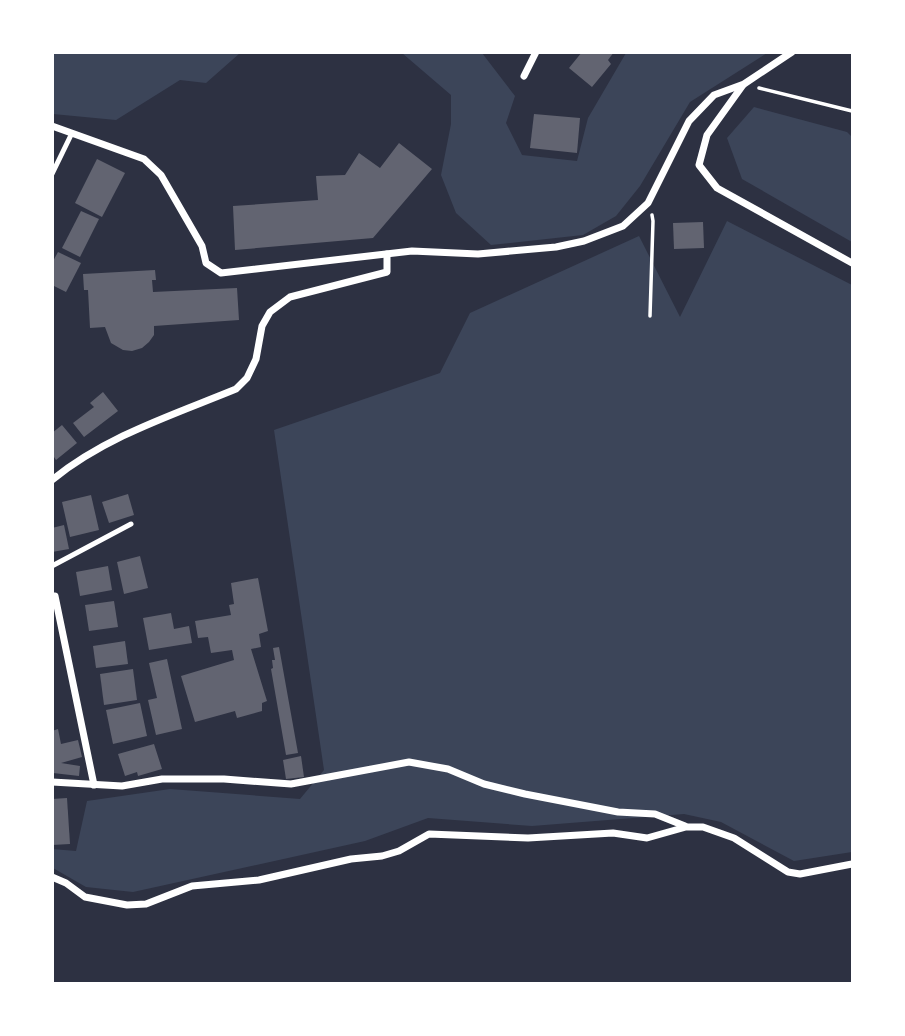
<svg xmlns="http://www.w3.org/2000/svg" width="905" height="1036" font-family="Commissioner,sans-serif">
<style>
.green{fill:#3c4559}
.building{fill:#626471}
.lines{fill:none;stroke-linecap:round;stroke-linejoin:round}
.path{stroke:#fff;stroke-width:3.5}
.service{stroke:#fff;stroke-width:5}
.minor{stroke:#fff;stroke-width:7}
</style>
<rect width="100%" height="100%" fill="#2d3142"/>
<g class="green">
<path d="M52,53l1,-1 187,1 -34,30 -26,-3 -64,40 -63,-6z"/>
<path d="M402,53h80l33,43 -9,27 16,32 55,6 11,-43 38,-65h141l-77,49 -50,84 -24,30 -33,19 -92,10 -35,-32 -15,-38 10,-51v-29z"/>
<path d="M754,107l93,25 5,5v105l-110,-63 -15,-41z"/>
<path d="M727,221l125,64v567l-58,9 -73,-39 -37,-8 -152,12 -104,-8 -63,23 -232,51 -47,-5 -33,-19 -1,-19 24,2 11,-50 83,-12 130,10 24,-29 -50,-340 166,-57 30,-60 169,-77 41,81z"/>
</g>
<g class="building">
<path d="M582,52h32l-6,8 3,4 -19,23 -23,-19z"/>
<path d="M534,114l46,4 -3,35 -47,-5z"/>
<path d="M399,143l33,26 -59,69 -138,12 -2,-44 85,-6 -2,-24 29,-1 14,-22 21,15z"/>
<path d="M97,159l28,14 -23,44 -27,-14z"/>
<path d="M81,211l18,8 -19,38 -18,-9z"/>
<path d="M703,222l1,26 -30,1 -1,-26z"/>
<path d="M58,252l23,11 -15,29 -14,-7v-22z"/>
<path d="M155,270l1,10h-4l1,12 84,-4 2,32 -85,6v9l-5,7 -7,6 -10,3 -9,-1 -12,-7 -6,-16 -15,1 -2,-38h-4l-1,-16z"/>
<path d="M103,392l15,19 -34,26 -11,-14 21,-16 -4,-4z"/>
<path d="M62,425l15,18 -21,17 -2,-3 -2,2v-26z"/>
<path d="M128,494l6,21 -25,8 -7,-21z"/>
<path d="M91,495l8,35 -29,7 -8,-35z"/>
<path d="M64,525l5,24 -17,3v-24z"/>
<path d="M140,556l8,32 -24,6 -7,-32z"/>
<path d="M108,566l4,24 -32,6 -4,-24z"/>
<path d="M258,578l10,53 -9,3 2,13 -10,2 16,52 -5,2v8l-25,7 -2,-7 -40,11 -14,-46 53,-16 -2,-10 -21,3 -3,-16 -10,1 -3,-17 36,-6 -2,-10 5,-1 -3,-21z"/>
<path d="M114,601l4,26 -29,4 -4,-26z"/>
<path d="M171,613l3,16 15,-3 3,17 -43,7 -6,-32z"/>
<path d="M125,641l3,23 -32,4 -3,-22z"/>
<path d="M279,647l19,106 -12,2 -15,-86 2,-1 -1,-8h3l-2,-12z"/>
<path d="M167,659l15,70 -26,6 -8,-35 9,-2 -8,-35z"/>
<path d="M133,669l4,31 -33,5 -4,-31z"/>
<path d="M140,703l7,33 -34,8 -7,-34z"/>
<path d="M58,729l3,15 17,-4 4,17 -21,6 19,3 -1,10 -26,-3 -1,-42z"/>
<path d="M154,744l8,25 -24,7 -1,-4 -12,4 -7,-22z"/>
<path d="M301,756l3,21 -18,2 -3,-19z"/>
<path d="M67,798l3,46 -18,1v-46z"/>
</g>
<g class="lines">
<g class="path">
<path d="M759,88l93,23"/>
<path d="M650,316l3,-95 -1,-6"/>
</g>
<g class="service">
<path d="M52,174l20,-41"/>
<path d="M52,566l79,-42"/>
</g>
<g class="minor">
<path d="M524,76l12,-24"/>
<path d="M743,85l-36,50 -8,30 18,23 135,75"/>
<path d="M52,126l92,33 17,16 41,71 4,17 15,10 191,-22 66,3 78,-7 28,-6 39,-15 25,-23 41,-82 25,-26 30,-11 48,-32"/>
<path d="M52,480c54,-44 121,-65 184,-91l11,-11 9,-19 6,-33 8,-14 20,-15 97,-25v-18"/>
<path d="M52,596h3l39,189"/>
<path d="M52,782l70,4 40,-7h62l67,5 118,-22 39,7 36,15 41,10 93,18 37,2 30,12"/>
<path d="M52,877l14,6 19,14 42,8 19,-1 46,-18 67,-6 92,-21 31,-3 17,-5 30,-17 99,4 85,-5 34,5 39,-11h17l31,11 54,34 12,2 52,-10"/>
</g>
</g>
<rect width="905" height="1036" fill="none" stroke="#ffffff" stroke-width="108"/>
</svg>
